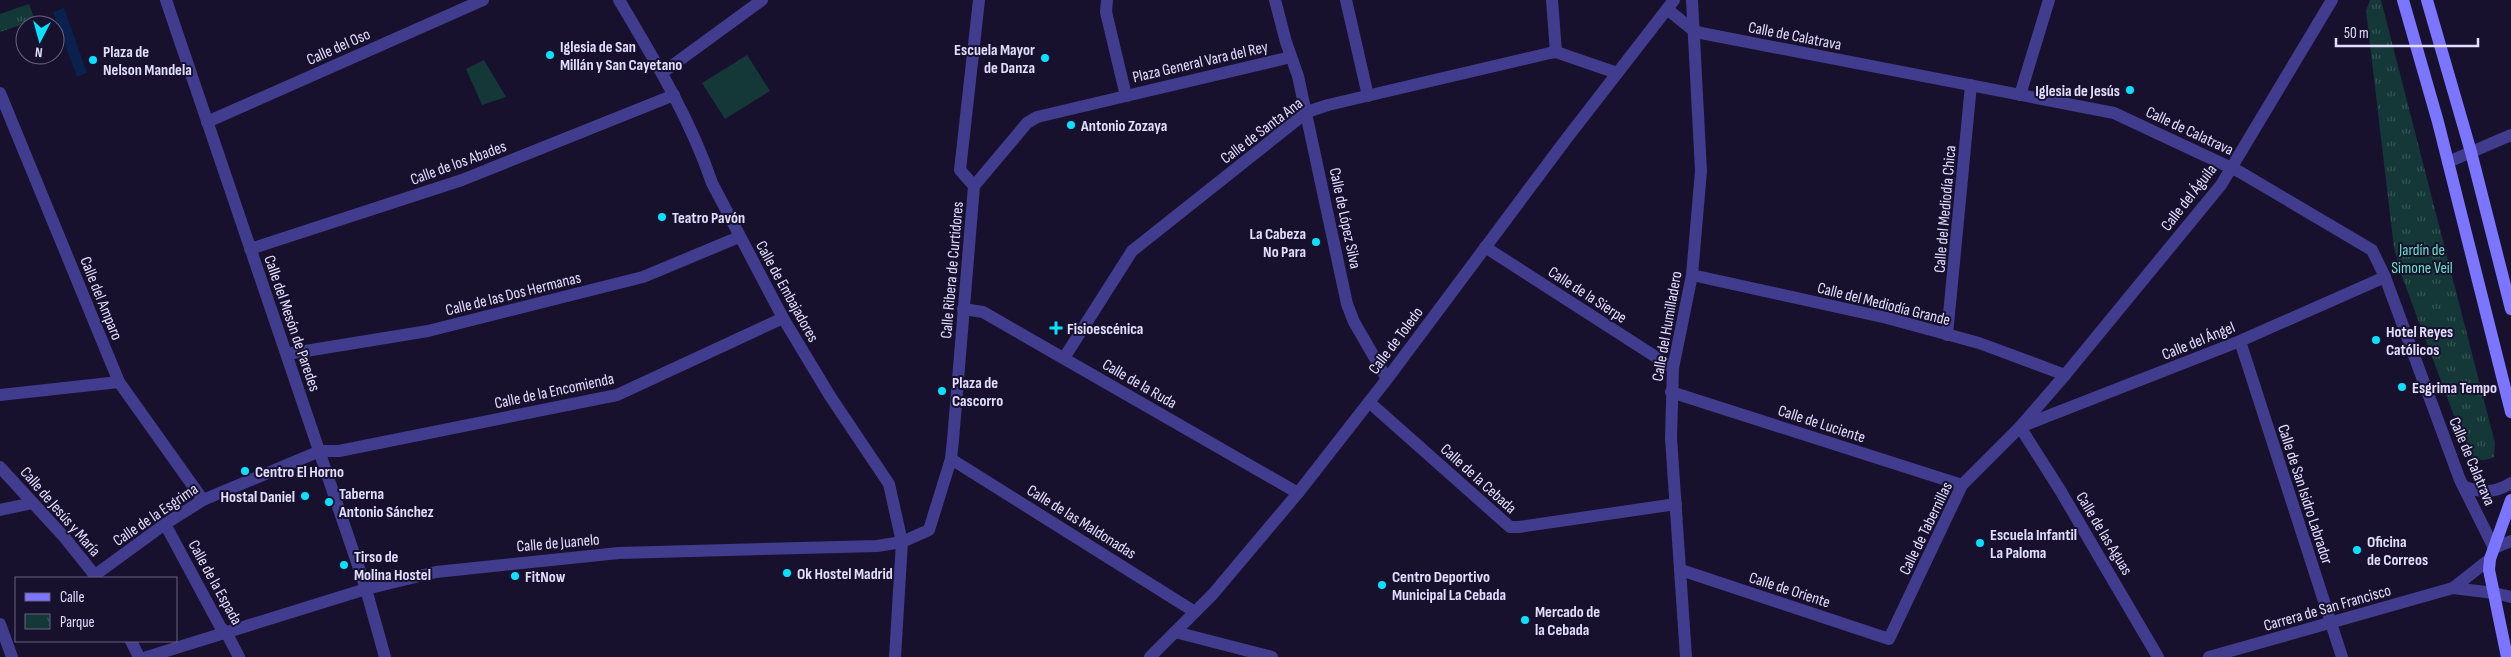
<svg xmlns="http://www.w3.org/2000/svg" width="2511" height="657" font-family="'Sofia Sans Condensed',sans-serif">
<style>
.park{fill:url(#park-tufts)}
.pitch{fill:#143837}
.water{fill:#0a214e}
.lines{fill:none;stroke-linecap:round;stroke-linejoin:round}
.minor{stroke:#413c8d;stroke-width:12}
.tertiary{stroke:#413c8d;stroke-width:12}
.secondary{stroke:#7c75ff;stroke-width:12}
.poi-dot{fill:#0ae1ff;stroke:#17112d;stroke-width:2}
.labels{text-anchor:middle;stroke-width:4;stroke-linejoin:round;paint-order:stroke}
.street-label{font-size:16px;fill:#e2deff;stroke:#17112d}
.poi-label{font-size:16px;font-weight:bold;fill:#e2deff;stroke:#17112d;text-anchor:start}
.park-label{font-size:16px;fill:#65e4c7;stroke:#17112d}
</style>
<defs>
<pattern id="park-tufts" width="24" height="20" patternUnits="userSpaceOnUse" patternTransform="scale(1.25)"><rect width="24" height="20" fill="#143837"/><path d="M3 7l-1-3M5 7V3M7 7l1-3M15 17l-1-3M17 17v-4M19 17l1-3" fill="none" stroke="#365455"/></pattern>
</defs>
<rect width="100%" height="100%" fill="#17112d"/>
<g class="park">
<path d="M2370,0h11l114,443 -1,14c-8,4 -17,4 -25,-1l-68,-182 -7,-26 -28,-237z"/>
<path d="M29,4l6,16 -35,12v-18z"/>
</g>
<g class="pitch">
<path d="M747,55l23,36 -45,28 -23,-36z"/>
<path d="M484,60l22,37 -24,8 -16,-36z"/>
</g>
<path class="water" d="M64,8l23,65 -10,4 -24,-65z"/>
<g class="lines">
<g class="minor">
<path d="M166,0l200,589 19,68"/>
<path d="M619,0c35,59 71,118 93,183l71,135 47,78 59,88 13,58 -7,115"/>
<path d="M1107,0l-1,12 20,84 165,-39"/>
<path d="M1275,0l11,42 12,34 49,228 7,18 33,57"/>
<path d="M1346,0l22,96"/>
<path d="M1552,0l4,52"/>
<path d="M1667,9l26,21 8,3 413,80 126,59 132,78 13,27 75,203 34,68 17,-7"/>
<path d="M662,73l100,-73"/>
<path d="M0,93l119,289 84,118"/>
<path d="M2020,95l29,-95"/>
<path d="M207,122l276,-122"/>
<path d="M2448,162l63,-27"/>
<path d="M974,186l53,-63 10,-6 89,-21"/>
<path d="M1485,247l188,121"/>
<path d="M250,249l212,-69 212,-85"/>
<path d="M1692,275l195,43 92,25 86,32"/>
<path d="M963,309l20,3 315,181"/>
<path d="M1947,335l24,-250"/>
<path d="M2240,341l102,316"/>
<path d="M287,354l141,-23 215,-54 96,-40"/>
<path d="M1064,358l68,-107 175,-139 21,-7 222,-52 6,-1 61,21"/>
<path d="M1671,392l291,93"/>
<path d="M0,395l119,-13"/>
<path d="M1369,402l141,125h9l157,-23"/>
<path d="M951,459l244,153"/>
<path d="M0,467l65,71 32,40"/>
<path d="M2465,487c18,6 30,6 46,-4"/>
<path d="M0,510l33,-7"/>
<path d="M165,524l56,104 5,4 13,25"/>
<path d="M1681,570l208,69 73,-154 58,-58 45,-52 156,-190 111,-185"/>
<path d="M95,575l70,-51 38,-24 117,-49h19l278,-56 166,-77"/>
<path d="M2494,593l17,4"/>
<path d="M0,624l12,33"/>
<path d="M131,641l8,16"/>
<path d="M147,657l219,-68 70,-17 183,-19 258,-7 25,-4 27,-12 22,-71 2,-19 21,-254 -14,-16 19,-170"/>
<path d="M1686,657l-15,-219 2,-70 19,-93 9,-104 -9,-171"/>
<path d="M2158,657l-98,-167 -40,-63 220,-86 145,-64"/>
</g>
<g class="tertiary">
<path d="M2453,588l41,5"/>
<path d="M1175,632l97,25"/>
<path d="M1150,657l63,-63 85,-101 89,-114 180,-241 107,-138"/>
<path d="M2209,657l244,-69 37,-29"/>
</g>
<g class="secondary">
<path d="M2403,0l35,122 73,290"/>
<path d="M2427,0l44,152 40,157"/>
<path d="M2507,657l-18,-87 1,-11 21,-59"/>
</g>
</g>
<g class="poi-dot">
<circle cx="550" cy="55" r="5"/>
<circle cx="1045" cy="58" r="5"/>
<circle cx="93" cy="60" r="5"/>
<circle cx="2130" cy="90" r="5"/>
<circle cx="1071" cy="125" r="5"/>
<circle cx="662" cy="217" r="5"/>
<circle cx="1316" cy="242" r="5"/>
<path d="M1053.5 320.5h5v5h5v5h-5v5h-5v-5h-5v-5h5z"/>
<circle cx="2376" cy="340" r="5"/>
<circle cx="2402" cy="387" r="5"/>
<circle cx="942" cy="391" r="5"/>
<circle cx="245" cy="471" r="5"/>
<circle cx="305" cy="496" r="5"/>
<circle cx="329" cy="502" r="5"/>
<circle cx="1980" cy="543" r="5"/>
<circle cx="2357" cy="550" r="5"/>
<circle cx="344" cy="565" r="5"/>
<circle cx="787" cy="573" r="5"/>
<circle cx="515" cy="576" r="5"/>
<circle cx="1382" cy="585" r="5"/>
<circle cx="1525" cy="620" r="5"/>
</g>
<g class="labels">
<g class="street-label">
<text transform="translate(1795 35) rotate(11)" y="6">Calle de Calatrava</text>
<text transform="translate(338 46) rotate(-24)" y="6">Calle del Oso</text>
<text transform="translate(1200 61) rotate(-13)" y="6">Plaza General Vara del Rey</text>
<text transform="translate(1261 130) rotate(-37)" y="6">Calle de Santa Ana</text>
<text transform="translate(2190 130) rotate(25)" y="6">Calle de Calatrava</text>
<text transform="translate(458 162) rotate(-20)" y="6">Calle de los Abades</text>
<text transform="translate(2188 197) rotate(-52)" y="6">Calle del Águila</text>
<text transform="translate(1944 209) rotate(-85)" y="6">Calle del Mediodía Chica</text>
<text transform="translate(1346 218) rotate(78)" y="6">Calle de López Silva</text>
<text transform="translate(951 270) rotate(-85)" y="6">Calle Ribera de Curtidores</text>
<text transform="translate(788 291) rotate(61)" y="6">Calle de Embajadores</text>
<text transform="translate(513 293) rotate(-14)" y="6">Calle de las Dos Hermanas</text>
<text transform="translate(1588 294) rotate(33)" y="6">Calle de la Sierpe</text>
<text transform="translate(102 298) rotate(68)" y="6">Calle del Amparo</text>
<text transform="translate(1884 303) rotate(14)" y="6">Calle del Mediodía Grande</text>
<text transform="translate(293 323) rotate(71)" y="6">Calle del Mesón de Paredes</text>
<text transform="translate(1666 326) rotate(-80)" y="6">Calle del Humilladero</text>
<text transform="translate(1395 340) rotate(-53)" y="6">Calle de Toledo</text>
<text transform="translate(2198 340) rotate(-22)" y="6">Calle del Ángel</text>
<text transform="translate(1140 383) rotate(30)" y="6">Calle de la Ruda</text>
<text transform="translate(554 390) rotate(-12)" y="6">Calle de la Encomienda</text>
<text transform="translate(1822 423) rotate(18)" y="6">Calle de Luciente</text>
<text transform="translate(2473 461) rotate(67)" y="6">Calle de Calatrava</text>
<text transform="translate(1479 478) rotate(42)" y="6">Calle de la Cebada</text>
<text transform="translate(2306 494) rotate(72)" y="6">Calle de San Isidro Labrador</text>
<text transform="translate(61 511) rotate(49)" y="6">Calle de Jesús y María</text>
<text transform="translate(155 514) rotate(-34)" y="6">Calle de la Esgrima</text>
<text transform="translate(1082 521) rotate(32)" y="6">Calle de las Maldonadas</text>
<text transform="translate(1925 528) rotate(-64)" y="6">Calle de Tabernillas</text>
<text transform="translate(2105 533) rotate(59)" y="6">Calle de las Aguas</text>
<text transform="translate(558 542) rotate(-5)" y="6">Calle de Juanelo</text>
<text transform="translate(216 582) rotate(61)" y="6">Calle de la Espada</text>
<text transform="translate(1790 589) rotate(18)" y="6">Calle de Oriente</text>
<text transform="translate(2327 607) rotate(-16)" y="6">Carrera de San Francisco</text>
</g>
<g class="poi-label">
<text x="560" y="52">Iglesia de San<tspan x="560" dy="18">Millán y San Cayetano</tspan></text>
<text x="1035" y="55" text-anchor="end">Escuela Mayor<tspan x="1035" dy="18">de Danza</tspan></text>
<text x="103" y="57">Plaza de<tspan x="103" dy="18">Nelson Mandela</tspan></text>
<text x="2120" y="96" text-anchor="end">Iglesia de Jesús</text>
<text x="1081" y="131">Antonio Zozaya</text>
<text x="672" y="223">Teatro Pavón</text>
<text x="1306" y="239" text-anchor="end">La Cabeza<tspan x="1306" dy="18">No Para</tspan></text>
<text x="1067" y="334">Fisioescénica</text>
<text x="2386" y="337">Hotel Reyes<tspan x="2386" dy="18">Católicos</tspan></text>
<text x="952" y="388">Plaza de<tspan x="952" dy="18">Cascorro</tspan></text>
<text x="2412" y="393">Esgrima Tempo</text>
<text x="255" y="477">Centro El Horno</text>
<text x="339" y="499">Taberna<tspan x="339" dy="18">Antonio Sánchez</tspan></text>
<text x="295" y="502" text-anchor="end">Hostal Daniel</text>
<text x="1990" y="540">Escuela Infantil<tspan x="1990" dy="18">La Paloma</tspan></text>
<text x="2367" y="547">Oficina<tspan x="2367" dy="18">de Correos</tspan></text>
<text x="354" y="562">Tirso de<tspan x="354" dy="18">Molina Hostel</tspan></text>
<text x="797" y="579">Ok Hostel Madrid</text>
<text x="525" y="582">FitNow</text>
<text x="1392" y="582">Centro Deportivo<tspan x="1392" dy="18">Municipal La Cebada</tspan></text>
<text x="1535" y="617">Mercado de<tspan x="1535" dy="18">la Cebada</tspan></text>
</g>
<g class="park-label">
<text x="2422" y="255">Jardín de<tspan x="2422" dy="18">Simone Veil</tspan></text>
</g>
</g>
<rect x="15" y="577" width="162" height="65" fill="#17112d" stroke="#686381"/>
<rect x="25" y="593" width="25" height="8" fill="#7c75ff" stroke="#686381"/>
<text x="60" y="602" font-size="15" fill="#e2deff">Calle</text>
<rect x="25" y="614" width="25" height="15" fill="url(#park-tufts)" stroke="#686381"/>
<text x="60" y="627" font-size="15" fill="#e2deff">Parque</text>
<g transform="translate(40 40) rotate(186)"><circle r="24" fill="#17112d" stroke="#686381"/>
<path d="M0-4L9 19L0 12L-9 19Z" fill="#0ae1ff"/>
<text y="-8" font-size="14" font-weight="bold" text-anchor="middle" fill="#e2deff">N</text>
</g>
<path d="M2336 38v8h142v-8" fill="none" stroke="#e2deff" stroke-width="2.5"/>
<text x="2344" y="38" font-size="15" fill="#e2deff" stroke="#17112d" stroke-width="4" paint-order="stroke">50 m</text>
</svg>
